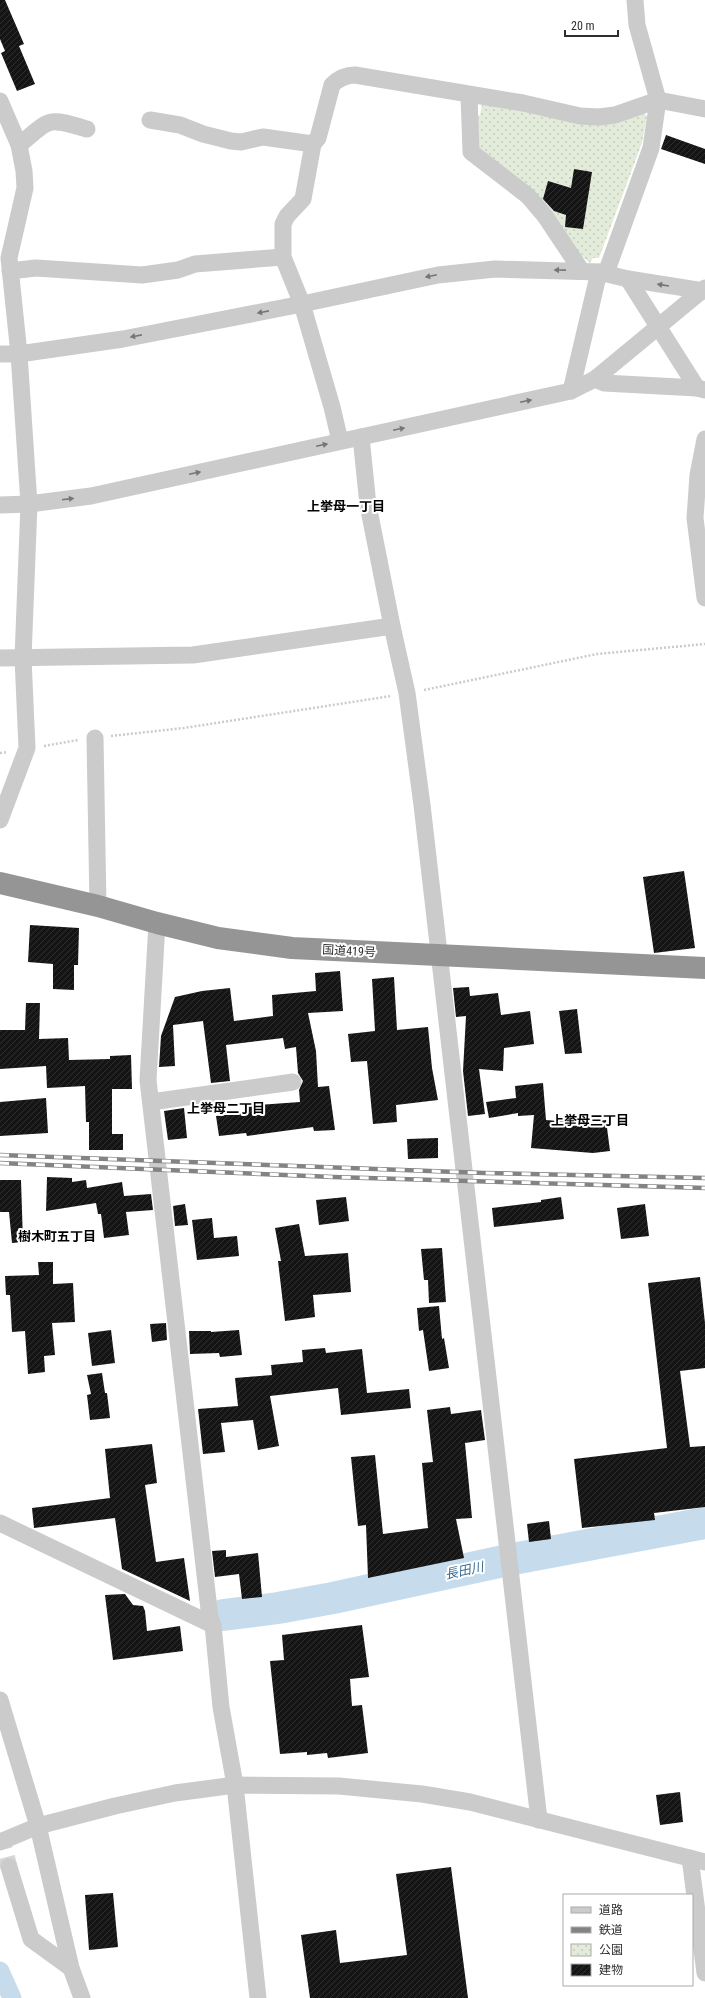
<svg xmlns="http://www.w3.org/2000/svg" width="705" height="1998" font-family="'Roboto Condensed','Noto Sans JP',sans-serif">
<style>
.park{fill:url(#park-dots)}
.lines{fill:none;stroke-linecap:round;stroke-linejoin:round}
.canal{stroke:#c6dced;stroke-width:19}
.river{stroke:#c6dced;stroke-width:32}
.building{fill:url(#building-hatch)}
.minor-tunnel{stroke:#d5d5d5;stroke-width:17;stroke-dasharray:17 8;stroke-linecap:butt}
.path{stroke:#cbcbcb;stroke-width:2.5;stroke-dasharray:2 2;stroke-linecap:butt}
.minor{stroke:#cbcbcb;stroke-width:17}
.highway{stroke:#959595;stroke-width:22}
.rail-casing{stroke:#838383;stroke-width:4.5}
.rail{stroke:#fff;stroke-width:3;stroke-dasharray:9;stroke-linecap:butt}
.oneway{fill:#757575}
.labels{text-anchor:middle;stroke-width:4;stroke-linejoin:round;paint-order:stroke}
.street-label{font-size:12px;fill:#2e2e2e;stroke:#fff}
.neighbourhood-label{font-size:13px;font-weight:bold;fill:#000;stroke:#fff}
.water-label{font-size:13px;font-style:italic;fill:#396c93;stroke:#fff}
</style>
<defs>
<pattern id="park-dots" width="8" height="8" patternUnits="userSpaceOnUse"><rect width="8" height="8" fill="#e3ecda"/><path d="M2 2h.1M6 6h.1" fill="none" stroke="#c3cbbb" stroke-width="1.8" stroke-linecap="round"/></pattern>
<pattern id="building-hatch" width="6" height="6" patternUnits="userSpaceOnUse"><rect width="6" height="6" fill="#151515"/><path d="M-1 1l2-2M0 6l6-6M5 7l2-2" fill="none" stroke="#2f2f2f"/></pattern>
</defs>
<rect width="100%" height="100%" fill="#fff"/>
<path class="park" d="M482,104l162,9 3,3 -5,27 -43,115h-6l-3,5 -11,-9 -104,-101v-35l5,-3z"/>
<g class="lines">
<path class="canal" d="M0,1971l12,27"/>
<path class="river" d="M223,1615l55,-7 55,-10 180,-39 192,-36"/>
</g>
<g class="building">
<path d="M0,0h5l19,44 -5,2 16,38 -18,7 -16,-38 4,-2 -5,-12z"/>
<path d="M666,135l39,14v15l-44,-15z"/>
<path d="M574,169l18,3 -9,57 -18,-2 1,-12 -12,-4 -11,-12 5,-18 23,7z"/>
<path d="M684,871l11,77 -41,5 -11,-76z"/>
<path d="M30,925l49,3 -1,37h-4v25l-21,-1v-25l-25,-2z"/>
<path d="M340,971l3,40 -35,2 8,38 2,36 11,-1 6,44 -21,1 -1,-4 -66,9 -1,-3 -27,3 -3,-20 28,-3 -1,-10 15,-1v3l42,-3 -1,-12 4,-9 -5,-8 -2,-26 -11,2 -2,-11 -57,7 4,36 -19,2 -8,-62 -30,4 2,41 -16,1 2,-31 14,-39 27,-6 28,-3 4,33 39,-5 -1,-21 44,-4 -1,-18z"/>
<path d="M394,977l3,53 31,-3 4,41 6,32 -42,5 1,17 -24,2 -6,-63 -16,1 -3,-28 27,-3 -3,-52z"/>
<path d="M469,987l1,9 28,-3 3,22 29,-4 4,33 -30,4 -1,23 -24,-2 6,45 -17,2 -5,-45 3,-55 -10,1 -3,-29z"/>
<path d="M26,1003h14l-1,36 29,-1 1,22 41,-1v-3l21,-1 1,34h-20v45h11v16h-34v-28h-3l-1,-36 -38,2 -1,-22 -46,3v-39h25z"/>
<path d="M577,1009l5,44 -17,1 -6,-43z"/>
<path d="M543,1083l3,37 37,3 23,-3 4,31 -17,2 -62,-5 3,-33 -16,1v-3l-29,5 -3,-16 30,-4 -1,-12z"/>
<path d="M46,1098l2,35 -48,3v-34z"/>
<path d="M184,1108l3,30 -19,2 -4,-29z"/>
<path d="M438,1138v20l-30,1 -1,-20z"/>
<path d="M47,1177l25,1v4l14,-2 1,8 35,-6 2,14 27,-2 2,16 -27,2 3,23 -25,3 -3,-24h-3l-2,-11 -50,8z"/>
<path d="M0,1180h21l2,62 -11,1 -3,-31h-9z"/>
<path d="M346,1197l3,24 -30,4 -3,-25z"/>
<path d="M561,1197l3,22 -70,8 -2,-19 49,-6v-2z"/>
<path d="M185,1204l3,21 -13,1 -2,-20z"/>
<path d="M645,1204l4,32 -28,3 -4,-31z"/>
<path d="M212,1218l2,20 23,-2 2,20 -42,4 -5,-40z"/>
<path d="M299,1224l6,32 43,-3 3,39 -38,3 2,22 -30,4 -7,-60h3l-6,-33z"/>
<path d="M442,1248l4,54 -17,1 -1,-23h-4l-3,-31z"/>
<path d="M38,1262h15v22l20,-1 2,39 -23,1 3,32 -11,1 1,16 -17,2 -3,-43 -13,1 -2,-37h-4l-1,-19 34,-1z"/>
<path d="M700,1277l5,46v45l-25,3 10,76 15,-1v61l-51,6 1,7 -73,8 -8,-69 93,-11 -19,-165z"/>
<path d="M439,1306l3,33 2,-1 5,30 -20,3 -6,-41 -4,1 -2,-23z"/>
<path d="M166,1323l1,17 -15,2 -2,-18z"/>
<path d="M111,1330l4,33 -23,3 -4,-33z"/>
<path d="M239,1330l3,25 -22,2 -1,-4 -29,1 -1,-23h22v1z"/>
<path d="M325,1348l1,5 36,-4 5,44 42,-4 2,19 -70,7 -3,-27 -68,8 9,50 -21,4 -5,-30 -32,3 4,29 -22,2 -5,-45 40,-3 -3,-28 37,-3 -1,-10 32,-3 -1,-12z"/>
<path d="M102,1373l3,20h2l3,25 -20,2 -3,-25 4,-1 -4,-19z"/>
<path d="M450,1407l1,7 30,-4 4,30 -20,3 7,75 -16,1 8,39 -96,20 -2,-53 -8,1 -7,-69 24,-2 8,79 45,-6 -6,-65 11,-1 -6,-52z"/>
<path d="M152,1444l5,39 -12,2 11,77 28,-4 6,43 -68,-32 -7,-51 -81,10 -2,-20 78,-10 -5,-49z"/>
<path d="M549,1521l2,18 -22,3 -2,-18z"/>
<path d="M226,1550v7l32,-4 4,44 -20,2 -3,-25 -24,3 -3,-26z"/>
<path d="M125,1594l8,11 10,1 2,5 2,20 33,-5 3,25 -70,9 -8,-65z"/>
<path d="M362,1625l7,52 -19,2 2,27 10,-1 6,48 -40,5 -1,-5 -20,2v-3l-27,2 -10,-93 14,-1 -2,-25z"/>
<path d="M680,1792l3,30 -23,3 -4,-30z"/>
<path d="M451,1867l17,131h-158l-9,-63 35,-5 4,33 67,-8 -11,-81z"/>
<path d="M113,1893l5,54 -29,3 -4,-55z"/>
</g>
<g class="lines">
<path class="minor-tunnel" d="M0,1833l9,34"/>
<g class="path">
<path d="M424,690l173,-36 108,-10"/>
<path d="M111,736l73,-8 207,-32"/>
<path d="M44,746l34,-6"/>
<path d="M0,753l7,-1"/>
</g>
<g class="minor">
<path d="M469,95l2,57 57,44 17,20 36,54"/>
<path d="M0,101l19,44 5,26 1,17 -16,70 10,96 10,150 -6,154 4,90 -27,72"/>
<path d="M150,120l30,5 23,9 28,7 10,1 22,-5 50,7"/>
<path d="M19,145c33,-27 27,-28 68,-16"/>
<path d="M10,271l26,-3 106,7 36,-5 17,-6 88,-7"/>
<path d="M606,273l45,-125 7,-48 -21,-75 -2,-25"/>
<path d="M628,279l69,109"/>
<path d="M0,354h19l104,-15 179,-35 136,-29 57,-6 104,3 29,7 77,12"/>
<path d="M595,379l9,4 93,5 8,2"/>
<path d="M571,391l28,-119"/>
<path d="M361,437l7,68 24,121 15,67 15,112 117,1015"/>
<path d="M705,439l-7,36 -3,43 10,80"/>
<path d="M340,441l-8,-34 -30,-103 -19,-47v-33l4,-8 16,-17 10,-55 5,-6 14,-53c6,-6 14,-10 23,-10l168,28 57,13 19,1 16,-2 43,-15 47,9"/>
<path d="M0,505l29,-1 62,-8 480,-105 24,-12 110,-91"/>
<path d="M0,658l193,-3 199,-29"/>
<path d="M95,738l3,168"/>
<path d="M157,923l-9,157 62,538 3,7 8,82 14,78 23,213"/>
<path d="M151,1102l142,-20"/>
<path d="M0,1523l213,102"/>
<path d="M0,1700l38,126 33,142 11,30"/>
<path d="M0,1842l38,-16 77,-20 60,-13 60,-8 104,1 83,8 48,8 235,60"/>
<path d="M690,1858l15,115"/>
<path d="M9,1867l22,72 40,29"/>
</g>
<path class="highway" d="M0,883l98,23 59,17 61,15 74,10 413,20"/>
<defs>
<g id="rail">
<path d="M0,1155l484,18 221,5"/>
<path d="M0,1163l333,14 372,11"/>
</g>
</defs>
<use href="#rail" class="rail-casing"/>
<use href="#rail" class="rail"/>
</g>
<defs><path id="oneway-solid" d="M-6-.8H1V-3.2L6.5 0L1 3.2V.8H-6Z"/></defs>
<g class="oneway">
<use href="#oneway-solid" transform="translate(560 270) rotate(-179)"/>
<use href="#oneway-solid" transform="translate(431 276) rotate(168)"/>
<use href="#oneway-solid" transform="translate(663 285) rotate(-171)"/>
<use href="#oneway-solid" transform="translate(263 312) rotate(169)"/>
<use href="#oneway-solid" transform="translate(136 336) rotate(169)"/>
<use href="#oneway-solid" transform="translate(526 401) rotate(-12)"/>
<use href="#oneway-solid" transform="translate(399 429) rotate(-12)"/>
<use href="#oneway-solid" transform="translate(322 445) rotate(-12)"/>
<use href="#oneway-solid" transform="translate(195 473) rotate(-12)"/>
<use href="#oneway-solid" transform="translate(68 499) rotate(-7)"/>
</g>
<g class="labels">
<g class="street-label">
<text transform="translate(349 951) rotate(3)" y="4">国道419号</text>
</g>
<g class="neighbourhood-label">
<text x="346" y="511">上挙母一丁目</text>
<text x="226" y="1113">上挙母二丁目</text>
<text x="590" y="1125">上挙母三丁目</text>
<text x="57" y="1241">樹木町五丁目</text>
</g>
<g class="water-label">
<text transform="translate(464 1570) rotate(-12)" y="5">長田川</text>
</g>
</g>
<rect x="563" y="1894" width="130" height="92" fill="#ffffff" stroke="#ababab"/>
<rect x="571" y="1907" width="20" height="6" fill="#cbcbcb" stroke="#ababab"/>
<text x="599" y="1914" font-size="12" fill="#2e2e2e">道路</text>
<rect x="571" y="1927" width="20" height="6" fill="#838383" stroke="#ababab"/>
<text x="599" y="1934" font-size="12" fill="#2e2e2e">鉄道</text>
<rect x="571" y="1944" width="20" height="12" fill="url(#park-dots)" stroke="#ababab"/>
<text x="599" y="1954" font-size="12" fill="#2e2e2e">公園</text>
<rect x="571" y="1964" width="20" height="12" fill="url(#building-hatch)" stroke="#ababab"/>
<text x="599" y="1974" font-size="12" fill="#2e2e2e">建物</text>
<path d="M565 30v6h53v-6" fill="none" stroke="#2e2e2e" stroke-width="2"/>
<text x="571" y="30" font-size="12" fill="#2e2e2e" stroke="#ffffff" stroke-width="3" paint-order="stroke">20 m</text>
</svg>
